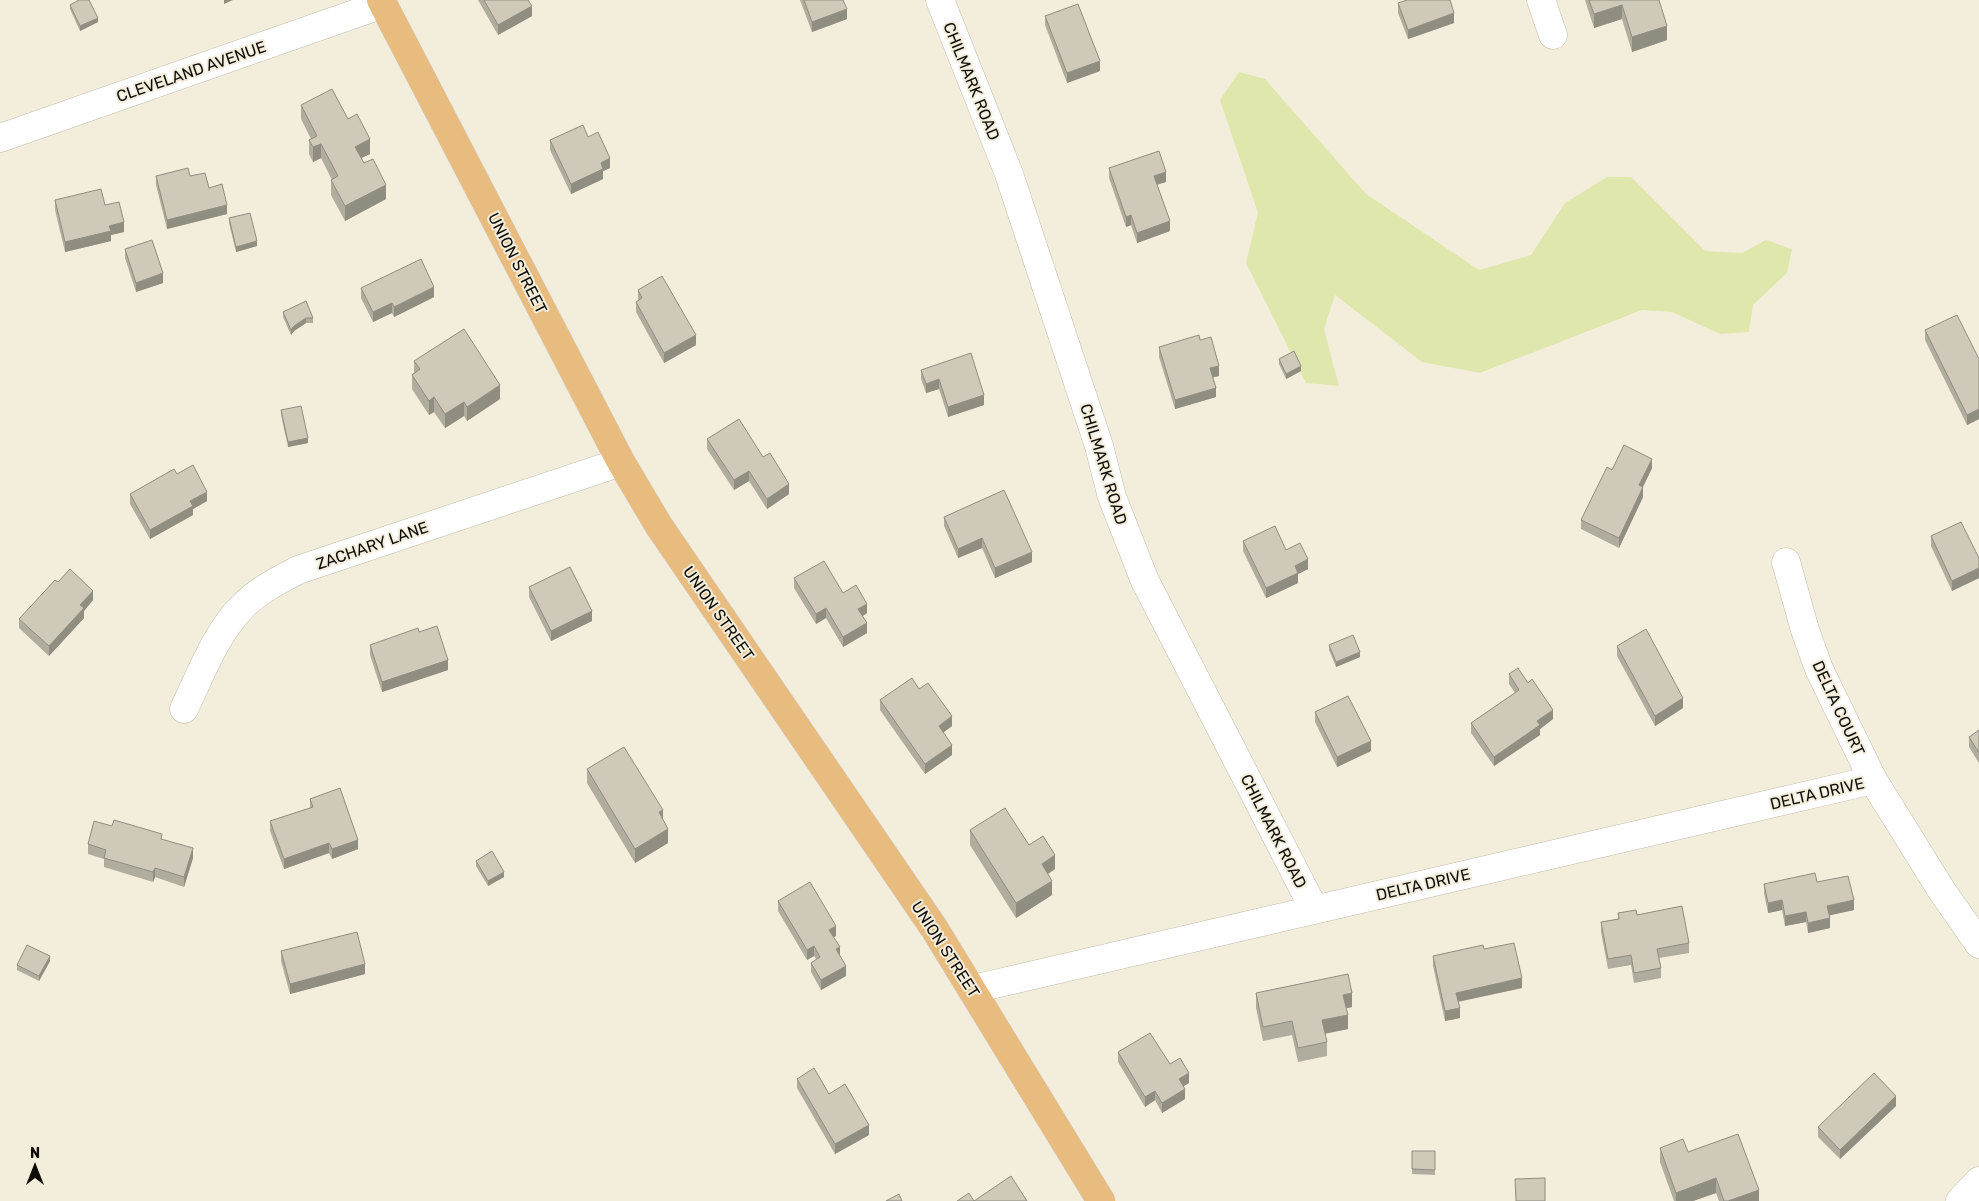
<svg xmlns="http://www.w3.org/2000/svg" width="1979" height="1201" font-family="Rubik,sans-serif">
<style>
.green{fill:#e0e7ac}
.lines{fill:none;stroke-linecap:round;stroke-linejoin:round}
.minor-casing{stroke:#c0bbaa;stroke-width:29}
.major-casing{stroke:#d4d3d2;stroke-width:29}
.minor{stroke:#fff;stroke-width:28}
.major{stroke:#e8bb7e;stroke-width:28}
.wall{fill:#b1ad9e}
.shaded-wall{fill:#908d81}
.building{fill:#cec9b8;stroke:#908d81}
.labels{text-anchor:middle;stroke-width:4;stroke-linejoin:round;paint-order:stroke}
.street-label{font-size:16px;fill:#0e0c07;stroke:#f3eedc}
</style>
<rect width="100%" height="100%" fill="#f3eedc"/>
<path class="green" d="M1239,72l26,7 101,115 113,76 52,-15 34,-52 42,-26h24l74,74 37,2 24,-13 26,9 -5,24 -34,32 -4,27 -29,2 -48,-22 -30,-2 -162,63 -58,-11 -87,-67 -11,34 15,57 -33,-3 -60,-120 12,-50 -38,-113z"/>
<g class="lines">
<defs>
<g id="minor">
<path d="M940,0l69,174 90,272 13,51 33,84 169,328"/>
<path d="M1541,0l12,35"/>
<path d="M0,138l383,-134"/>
<path d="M1786,562l19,68 14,39 54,111 69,111 37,53"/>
<path d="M184,709c17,-35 31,-75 59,-103 16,-16 36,-26 55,-36l323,-108"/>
<path d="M973,989l900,-209"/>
<path d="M1960,1201l19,-20"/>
</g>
<path id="major" d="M381,0l240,462 38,64 275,402 167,273"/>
</defs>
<use href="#minor" class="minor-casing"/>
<use href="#major" class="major-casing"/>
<use href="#minor" class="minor"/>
<use href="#major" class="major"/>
</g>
<g class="wall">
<path d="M478,0h50l4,16 -34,19z"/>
<path d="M800,0h43l4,19 -35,13z"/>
<path d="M1585,0h74l8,40 -35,12 -10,-33 -28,9z"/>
<path d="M1398,3l56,20 -46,16 -10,-26z"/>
<path d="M70,5l28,17 -18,9 -10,-22z"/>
<path d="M1045,16l55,55 -33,12 -22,-58z"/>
<path d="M301,105l47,14 22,35 -9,4 25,41 -41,22 -14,-26v-15h1l-11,-22 -8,4 -4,-8v-14l2,-1 -10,-20z"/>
<path d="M588,137l22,31 -7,3v8l-32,15 -21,-44v-10z"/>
<path d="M1109,168l57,14 -9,3 13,46 -33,12 -6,-18 -5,2 -17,-49z"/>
<path d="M156,176h34l19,12 18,26 -60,15 -11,-44z"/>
<path d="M55,200l50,5 19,27 -13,3v6l-46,11 -10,-42z"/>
<path d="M229,218l28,28 -21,6 -7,-29z"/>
<path d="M125,249l38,34 -27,9 -11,-34z"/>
<path d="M361,288l73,9 -40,20 -2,-4 -19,9 -12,-24z"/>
<path d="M638,290l58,55 -32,18 -28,-51v-10l2,-1z"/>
<path d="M283,312l30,6v5h-7l-12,8 -3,4 -8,-18z"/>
<path d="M1925,330l54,29v60l-12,6 -42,-85z"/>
<path d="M1200,340l19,36 -6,1 3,20 -41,12 -16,-52v-10z"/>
<path d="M1279,359l22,12 -15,8 -7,-15z"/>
<path d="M414,361l86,38 -33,22 -3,-5 -19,12 -11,-16 -5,3 -17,-26v-14l2,-2z"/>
<path d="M921,370l63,35 -36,12 -9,-28 -13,4 -5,-14z"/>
<path d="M281,410l27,33 -20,4 -7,-32z"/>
<path d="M707,439l56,18 26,37 -22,15 -18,-28 -15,9 -27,-41z"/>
<path d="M1652,468l-9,19v10l-24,51 -38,-19v-9l31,-50z"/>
<path d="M177,474l30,27 -14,8v6l-43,24 -20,-35v-10z"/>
<path d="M944,517l88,45 -37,16 -13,-30 -24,10 -14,-32z"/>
<path d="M1931,536l48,22v20l-27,13 -21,-45z"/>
<path d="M1243,541l43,9 22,19 -10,5v9l-32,15 -23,-47z"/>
<path d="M794,578l49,15 24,20 -4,3 4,17 -24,14 -17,-29 -10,6 -22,-36z"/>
<path d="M58,582l35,18 -9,11v7l-35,38 -30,-28v-9z"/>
<path d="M529,587l63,34 -41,20 -22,-44z"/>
<path d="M419,632l29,38 -66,22 -12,-37v-10z"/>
<path d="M1329,645l31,12 -24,10 -7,-17z"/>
<path d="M1617,646l66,62 -28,18 -38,-70z"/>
<path d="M1509,674l19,9 25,36 -13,10v6l-46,31 -23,-33v-10l44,-30 -6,-9z"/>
<path d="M919,689l33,37 -9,6 9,23 -27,19 -45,-64v-10z"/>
<path d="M1315,712l56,39 -34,16 -22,-45z"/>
<path d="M1979,730v33l-10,-16v-10z"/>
<path d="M587,769l76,50 5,24 -33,20 -48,-80z"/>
<path d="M310,799l48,50 -26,10 -3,-6 -45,16 -14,-38v-10l40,-13z"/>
<path d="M970,830l59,15 26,24 -7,5 4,21 -36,23 -46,-73z"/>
<path d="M162,840l31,18 -9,29 -29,-10 -2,5 -49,-15v-8l-16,-5v-10z"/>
<path d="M476,861l28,16 -16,9 -12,-20z"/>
<path d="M1817,882l37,28 -25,5 1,13 -22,5 -2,-11 -21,4 -3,-16 -14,3 -4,-20v-9z"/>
<path d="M778,901l58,35 -2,1 12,39 -25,14 -10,-18v-9l5,-4 -2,-3 -7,4 -29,-49z"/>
<path d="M1618,913l19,2 52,28v10l-30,5 2,10v10l-27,5 -3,-18 -23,4 -7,-37v-10l17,-3z"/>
<path d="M1484,949l38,39 -64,14 2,16 -15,3 -12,-55v-10z"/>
<path d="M281,951l84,23 -75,20 -9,-33z"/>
<path d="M50,961l-11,20 -22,-11v-5z"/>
<path d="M1256,993l96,14 -6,1 2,21 -23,5 2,8v14l-29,6 -6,-27 -29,6 -7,-33z"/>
<path d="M1118,1052l52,12 19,19 -6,3 2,13 -23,14 -7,-13 -10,7 -27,-45z"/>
<path d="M797,1079l72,56 -34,19 -38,-66z"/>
<path d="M1896,1106l-56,53 -22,-22v-10z"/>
<path d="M1660,1148l28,4 71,49h-40l-3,-8 -23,8h-19l-14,-39z"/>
<path d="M1412,1151h23v24l-23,-1z"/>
</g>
<g class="shaded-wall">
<path d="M224,0h9l-9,4z"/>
<path d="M1622,5v14l-28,9v-14z"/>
<path d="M532,6v10l-34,19v-10z"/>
<path d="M847,9v10l-35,13v-10z"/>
<path d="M1454,13v10l-46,16v-9z"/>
<path d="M98,18v4l-18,9v-5z"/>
<path d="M1667,26v14l-35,12v-15z"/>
<path d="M1100,61v10l-33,12v-10z"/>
<path d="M370,139v15l-15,7v-14z"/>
<path d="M321,144v14l-8,4v-15z"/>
<path d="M610,158v10l-7,3v8l-32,15v-10l30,-21z"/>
<path d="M1166,172v10l-12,3v-9z"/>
<path d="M386,185v14l-41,22v-15z"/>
<path d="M227,205v9l-60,15v-9z"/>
<path d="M1131,215v10l-5,2v-10z"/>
<path d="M1170,221v10l-33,12v-10z"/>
<path d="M124,222v10l-13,3v6l-46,11v-10l44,-16z"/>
<path d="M257,241v5l-21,6v-5z"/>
<path d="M163,273v10l-27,9v-9z"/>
<path d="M434,287v10l-40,20v-10z"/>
<path d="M392,303v10l-19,9v-10z"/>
<path d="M306,318v5l-12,8 -3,4v-5l3,-4z"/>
<path d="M696,335v10l-32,18v-10z"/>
<path d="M1219,366v10l-9,2v-10z"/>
<path d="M1301,366v5l-15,8v-5z"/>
<path d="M939,379v10l-13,4v-9z"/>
<path d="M500,385v14l-33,22v-14z"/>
<path d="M1216,388v9l-41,12v-9z"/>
<path d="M984,395v10l-36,12v-10z"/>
<path d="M434,397v15l-5,3v-14z"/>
<path d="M464,402v14l-19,12v-14z"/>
<path d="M1979,409v10l-12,6v-10z"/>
<path d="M308,438v5l-20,4v-5z"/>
<path d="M1652,459v9l-13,27v-10z"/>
<path d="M749,471v10l-15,9v-10z"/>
<path d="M789,484v10l-22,15v-10z"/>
<path d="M1643,487v10l-24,51v-10z"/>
<path d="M207,492v9l-14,8v6l-43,24v-9l40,-29z"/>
<path d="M982,538v10l-24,10v-9z"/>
<path d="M1032,552v10l-37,16v-10z"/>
<path d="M1308,559v10l-10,5v9l-32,15v-10l29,-22z"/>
<path d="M1979,568v10l-27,13v-10z"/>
<path d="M93,591v9l-9,11v7l-35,38v-10l31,-41z"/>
<path d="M867,604v9l-9,6v-10z"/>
<path d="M826,608v10l-10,6v-10z"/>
<path d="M592,611v10l-41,20v-10z"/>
<path d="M867,623v10l-24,14v-10z"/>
<path d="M1360,652v5l-24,10v-5z"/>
<path d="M448,660v10l-66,22v-10z"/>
<path d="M1683,698v10l-28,18v-10z"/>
<path d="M1553,710v9l-13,10v6l-46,31v-9l43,-36z"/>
<path d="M952,716v10l-13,10v-10z"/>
<path d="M1371,741v10l-34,16v-10z"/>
<path d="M952,745v10l-27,19v-10z"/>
<path d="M663,810v15l-4,-13z"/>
<path d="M668,829v14l-33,20v-14z"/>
<path d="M358,840v9l-26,10v-10z"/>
<path d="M329,843v10l-45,16v-10z"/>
<path d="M193,848v10l-9,29v-10z"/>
<path d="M1055,855v14l-13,9v-14z"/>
<path d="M155,868v9l-2,5v-10z"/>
<path d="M504,872v5l-16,9v-5z"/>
<path d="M1052,881v14l-36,23v-15z"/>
<path d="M1782,900v10l-14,3v-10z"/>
<path d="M1854,900v10l-27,6v-10z"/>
<path d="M1806,912v10l-21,4v-10z"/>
<path d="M1830,918v10l-22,5v-10z"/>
<path d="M836,926v10l-7,3v-9z"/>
<path d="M814,946v10l-7,4v-10z"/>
<path d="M840,947v10l-4,-8z"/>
<path d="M50,956v5l-11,20v-5z"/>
<path d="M365,964v10l-75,20v-10z"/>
<path d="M846,966v10l-25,14v-10z"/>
<path d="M1522,978v10l-66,14v-9z"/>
<path d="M1352,993v14l-9,2v-14z"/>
<path d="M1460,1008v10l-15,3v-10z"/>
<path d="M1348,1015v14l-26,5v-14z"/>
<path d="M1189,1073v10l-10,6v-10z"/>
<path d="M1185,1089v10l-23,14v-10z"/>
<path d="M1155,1091v9l-10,7v-10z"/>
<path d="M1896,1096v10l-56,53v-9z"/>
<path d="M869,1125v10l-34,19v-10z"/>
<path d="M1716,1178v15l-23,8h-17v-8z"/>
<path d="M1759,1190v11h-31z"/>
</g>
<g class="building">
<path d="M79,0h10l9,18 -18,8 -10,-21z"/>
<path d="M484,0h44l4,6 -34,19z"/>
<path d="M804,0h39l4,9 -35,13z"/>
<path d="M1407,0h43l4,13 -46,17 -10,-27z"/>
<path d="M1589,0h70l8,26 -35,11 -10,-32 -28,9z"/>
<path d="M1078,4l22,57 -33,12 -22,-57z"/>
<path d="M332,89l16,30 9,-5 13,25 -15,8 9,16 9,-4 13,26 -41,21 -14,-26 7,-4 -17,-32 -8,3 -4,-7 8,-4 -16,-31z"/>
<path d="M583,125l5,12 10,-5 12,26 -9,5 2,6 -32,15 -21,-44z"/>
<path d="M1159,151l7,21 -12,4 16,45 -33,12 -6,-18 -5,2 -17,-49z"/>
<path d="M188,168l2,8 15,-3 4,15 13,-4 5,21 -60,15 -11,-44z"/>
<path d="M101,189l4,16 14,-3 5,20 -15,4 2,5 -46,11 -10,-42z"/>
<path d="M250,213l7,28 -21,6 -7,-29z"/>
<path d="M152,240l11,33 -27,10 -11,-34z"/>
<path d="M421,259l13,28 -40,20 -2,-4 -19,9 -12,-24z"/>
<path d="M662,276l34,59 -32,18 -28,-51 6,-4 -4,-8z"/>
<path d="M306,301l7,17h-7l-12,8 -3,4 -8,-18z"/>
<path d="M1957,315l22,44v50l-12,6 -42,-85z"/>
<path d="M464,329l36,56 -33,22 -3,-5 -19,12 -11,-17 -5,4 -17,-26 8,-6 -6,-8z"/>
<path d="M1199,335l1,5 11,-3 8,29 -9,2 6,20 -41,12 -16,-53z"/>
<path d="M1294,351l7,15 -15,8 -7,-15z"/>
<path d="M971,353l13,42 -36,12 -9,-28 -13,5 -5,-14z"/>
<path d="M301,406l7,32 -20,4 -7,-32z"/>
<path d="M739,419l24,38 7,-4 19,31 -22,15 -18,-28 -15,9 -27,-41z"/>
<path d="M1624,445l28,14 -13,26 4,2 -24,51 -38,-18 26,-53 5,3z"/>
<path d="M193,465l14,27 -17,9 3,5 -43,24 -20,-36 44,-25 3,5z"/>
<path d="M1004,490l28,62 -37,16 -13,-30 -24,11 -14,-32z"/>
<path d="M1961,522l18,36v10l-27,13 -21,-45z"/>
<path d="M1275,526l11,24 14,-7 8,16 -13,7 3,7 -32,15 -23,-47z"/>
<path d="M824,561l19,32 13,-8 11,19 -9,5 9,14 -24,14 -17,-29 -10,6 -22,-36z"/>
<path d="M570,567l22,44 -41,20 -22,-44z"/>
<path d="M70,569l23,22 -13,14 4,3 -35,38 -30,-27 36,-39 3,2z"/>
<path d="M437,626l11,34 -66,22 -12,-37 48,-17 1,4z"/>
<path d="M1646,629l37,69 -28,18 -38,-70z"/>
<path d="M1353,635l7,17 -24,10 -7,-17z"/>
<path d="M1518,668l10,15 4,-4 21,31 -16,11 3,4 -46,32 -23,-34 48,-33 -10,-16z"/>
<path d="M912,678l7,11 9,-6 24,33 -13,10 13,19 -27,19 -45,-64z"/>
<path d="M1348,696l23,45 -34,16 -22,-45z"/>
<path d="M1979,730v23l-10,-16z"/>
<path d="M624,747l39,63 -4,2 9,17 -33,20 -48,-80z"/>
<path d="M340,788l18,52 -26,9 -3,-6 -45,16 -14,-38 43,-14 -3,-8z"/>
<path d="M1005,808l24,37 14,-9 12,19 -13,9 10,17 -36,22 -46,-73z"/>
<path d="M114,820l48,14 -1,5 32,9 -9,29 -29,-9 -2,4 -49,-14 2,-8 -18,-6 6,-23 18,5z"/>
<path d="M492,851l12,21 -16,9 -12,-20z"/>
<path d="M1815,873l2,9 31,-6 6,24 -27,6 3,12 -22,5 -2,-11 -21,4 -3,-16 -14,3 -4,-19z"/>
<path d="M810,882l26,44 -7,4 11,17 -4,2 10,17 -25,14 -10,-17 9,-6 -6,-11 -7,4 -29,-49z"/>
<path d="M1682,906l7,37 -32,6 4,19 -27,5 -3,-18 -23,4 -7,-37 18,-3 -1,-6 18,-3 1,5z"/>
<path d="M357,932l8,32 -75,20 -9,-33z"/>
<path d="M1514,943l8,35 -66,15 4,15 -15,3 -12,-55 50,-11 1,4z"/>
<path d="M27,945l23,11 -11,20 -22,-11z"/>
<path d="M1348,974l4,19 -9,2 5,20 -26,5 5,22 -29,6 -6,-27 -29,6 -7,-34z"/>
<path d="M1150,1033l20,31 10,-6 9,15 -10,6 6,10 -23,14 -7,-12 -10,6 -27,-45z"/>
<path d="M814,1068l15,26 16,-10 24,41 -34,19 -38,-65z"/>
<path d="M1874,1073l22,23 -56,54 -22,-23z"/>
<path d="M1738,1134l21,56 -31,11h-4l-8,-23 -40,15 -16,-45 23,-9 5,13z"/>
<path d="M1412,1151h23v19l-23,-1z"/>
<path d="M1011,1176l16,25h-70l12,-8 5,8z"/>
<path d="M1545,1178v23h-29l-1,-22z"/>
<path d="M899,1194l3,7h-16z"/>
</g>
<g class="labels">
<g class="street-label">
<text transform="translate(191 71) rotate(-19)" y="6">CLEVELAND AVENUE</text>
<text transform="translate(972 81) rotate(68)" y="6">CHILMARK ROAD</text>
<text transform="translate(518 263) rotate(63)" y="6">UNION STREET</text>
<text transform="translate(1104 464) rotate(73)" y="6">CHILMARK ROAD</text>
<text transform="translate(372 545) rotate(-19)" y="6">ZACHARY LANE</text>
<text transform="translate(719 613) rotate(55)" y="6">UNION STREET</text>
<text transform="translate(1839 708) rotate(65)" y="6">DELTA COURT</text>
<text transform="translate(1817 793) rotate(-13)" y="6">DELTA DRIVE</text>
<text transform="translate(1274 831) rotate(63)" y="6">CHILMARK ROAD</text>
<text transform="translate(1423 884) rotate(-13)" y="6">DELTA DRIVE</text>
<text transform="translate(946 949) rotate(57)" y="6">UNION STREET</text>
</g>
</g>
<g transform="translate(35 1166)" stroke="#f3eedc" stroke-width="4" paint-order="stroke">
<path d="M0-4L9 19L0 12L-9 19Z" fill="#0e0c07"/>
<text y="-8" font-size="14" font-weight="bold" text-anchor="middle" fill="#0e0c07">N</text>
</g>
</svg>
